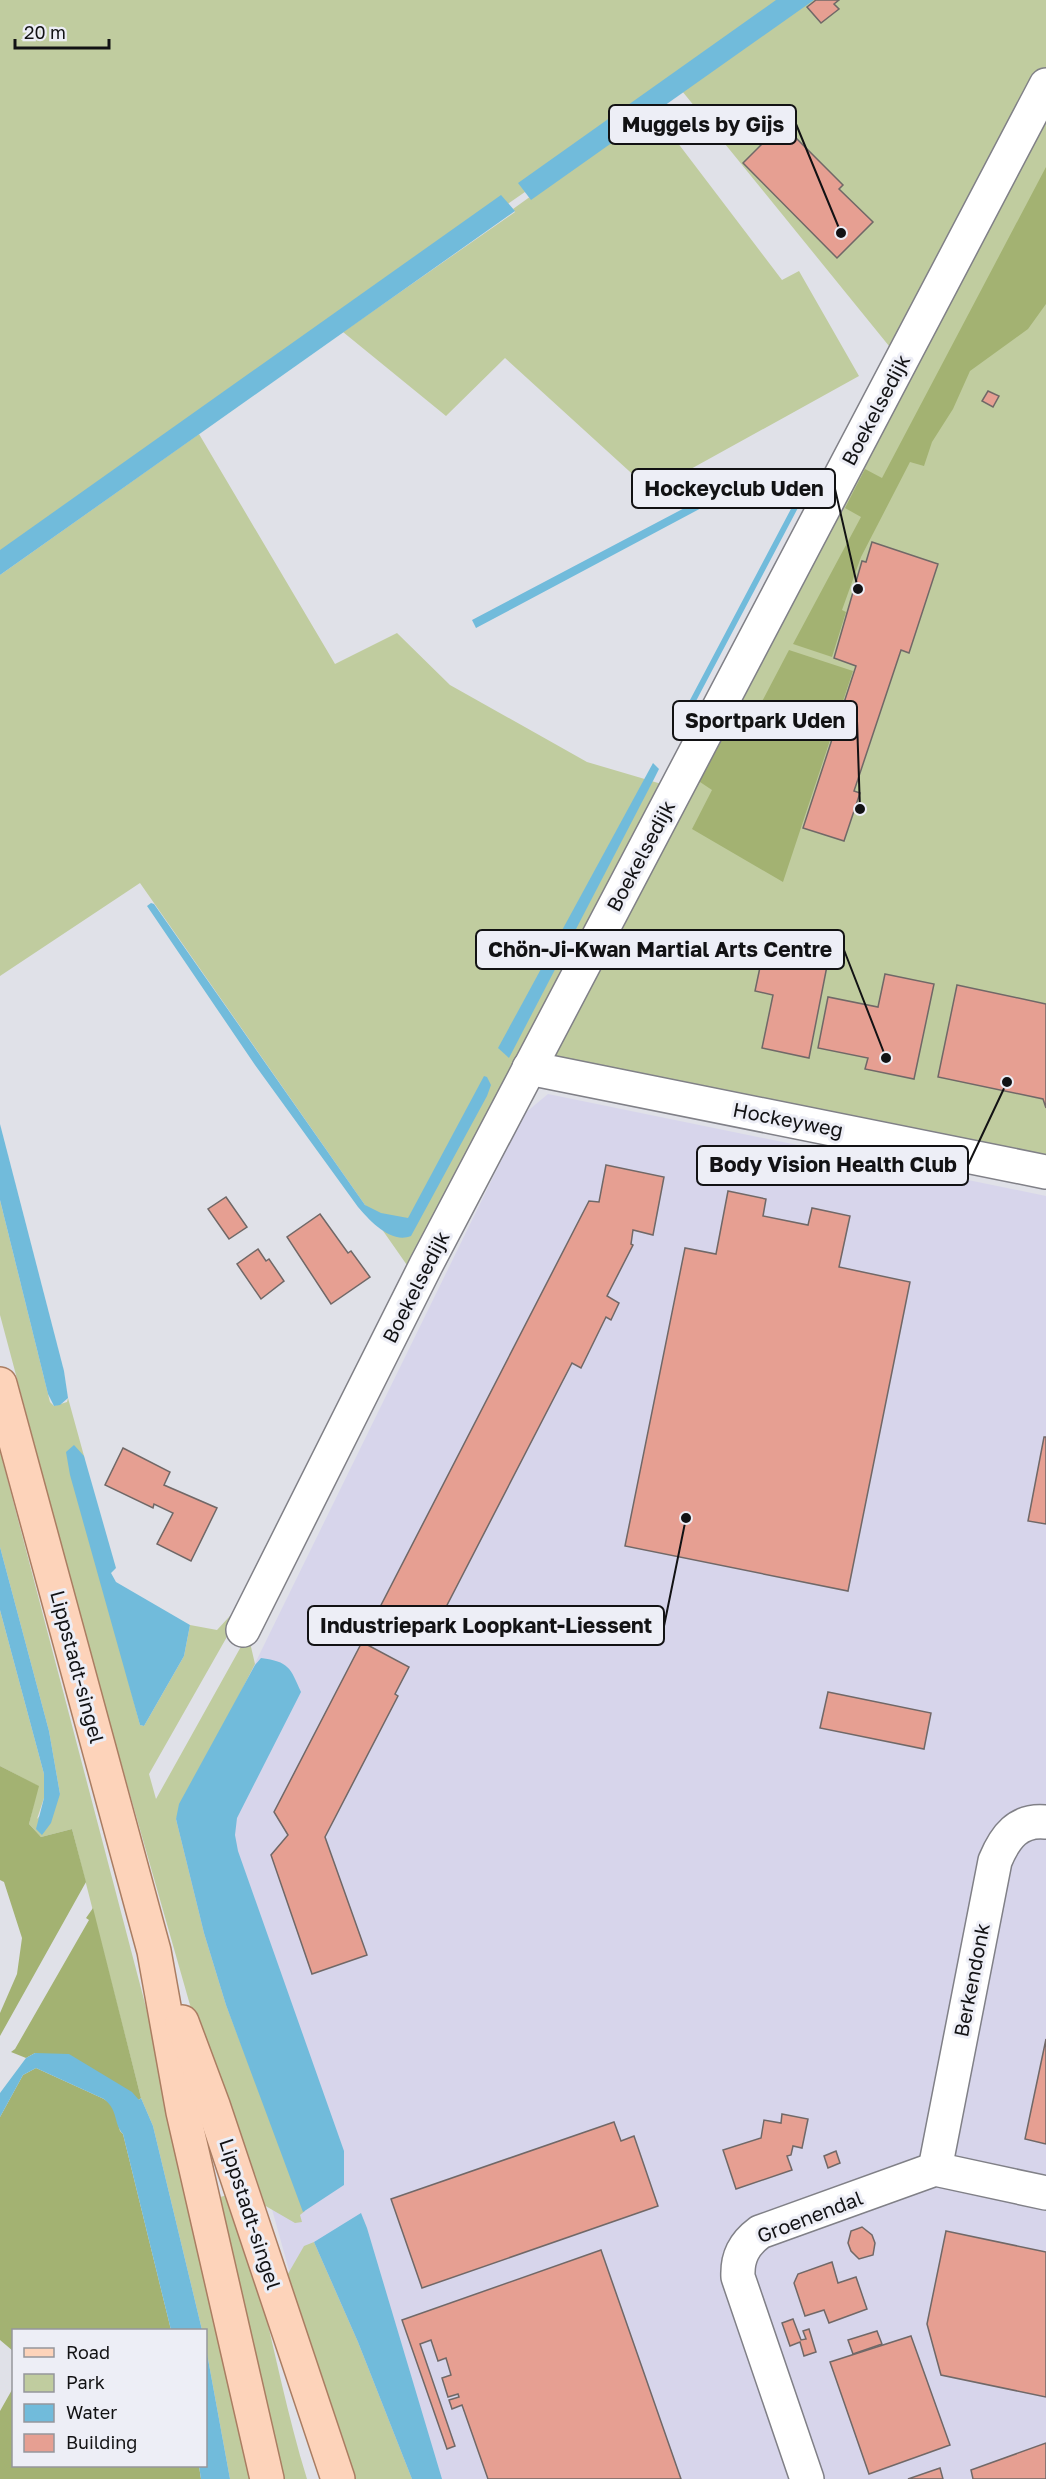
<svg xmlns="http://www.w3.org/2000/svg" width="1046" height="2479" font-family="'Golos Text',sans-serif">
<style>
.industrial{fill:#d7d5eb}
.green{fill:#c0cc9f}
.forest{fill:#a3b272}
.water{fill:#71bbdb}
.building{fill:#e69f92;stroke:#706867;stroke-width:1.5}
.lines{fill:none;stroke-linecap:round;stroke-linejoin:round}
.minor-casing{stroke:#808087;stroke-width:36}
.major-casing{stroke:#aa7d62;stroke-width:36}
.minor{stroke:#fff;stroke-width:33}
.major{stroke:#fdd3ba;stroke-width:33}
.labels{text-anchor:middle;stroke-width:6;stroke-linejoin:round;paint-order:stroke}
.street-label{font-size:20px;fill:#121214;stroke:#edeef6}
.leader{fill:none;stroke:#121214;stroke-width:2}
.callout-dot{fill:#121214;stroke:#edeef6;stroke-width:2}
.callout{fill:#edeef6;stroke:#121214;stroke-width:2}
.callout-label{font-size:21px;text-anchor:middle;font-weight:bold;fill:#121214}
</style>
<rect width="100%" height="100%" fill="#e0e1e8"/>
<path class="industrial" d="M548,1094l498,102v1283h-699l-178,-640 355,-725z"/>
<g class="green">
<path d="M0,0h1046v1157l-500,-95 356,-700 -224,-276 -678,470z"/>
<path d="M652,109l130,171 17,-9 60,105 -208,115 -146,-133 -59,58 -103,-84 172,-120 -2,-3z"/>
<path d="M199,434l136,230 62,-31 53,52 137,77 78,23 -256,483 -269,-385 -140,93v-401z"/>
<path d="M0,1200l50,202 4,4 13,-4 1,-4 16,58 15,114 41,155 4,1 40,-70 6,-31 27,5 36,-39 -104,183 7,25 92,-165 7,30 -79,155 28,114 22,72 79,206 -5,4 2,7 -7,1 -38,-22 -61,-175 -98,-344 -98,-367z"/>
<path d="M0,1451l153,583 105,445h-28l-24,-131v-18h-4l-49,-204 -12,-28 -69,-269 -31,8 -12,-13 9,-38 -38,-20v-156l44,164v24l-7,21 23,-25 -11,-63 -49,-184z"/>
<path d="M232,2194c32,93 46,191 75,285h-26l-65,-281z"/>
<path d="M314,2242l44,100 54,137h-63l-64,-200 19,-33z"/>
</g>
<g class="forest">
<path d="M1046,167v137l-18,25 -58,42 -17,38 -21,33 -8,24 -14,-4 -49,95 -19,53 4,2 -14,45 -39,-13 68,-127 -16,-9 20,-39 17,9z"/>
<path d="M789,650l64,21 -70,211 -91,-53 20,-39 -15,-10 33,-58 17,8z"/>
<path d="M0,1766l39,20 -10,38 12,13 31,-8 14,53 -86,154v-23l17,-39 5,-36 -18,-56 -4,-2z"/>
<path d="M93,1908l48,190 -2,2 -104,-47 -9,5 -15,-6 4,-3 74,-129 -3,-2z"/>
<path d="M36,2068l68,31 9,7 7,25 3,3 48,196h-157l-1,21 -13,-11v-223l23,-42z"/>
<path d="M13,2388l1,78h185l2,13h-201v-68z"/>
</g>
<g class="water">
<path d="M776,0h38l-283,200 -13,-17z"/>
<path d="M501,195l14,16 -515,364v-25z"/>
<path d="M749,474l51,30 -114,216 -5,-3 111,-210 -40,-26 -276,147 -4,-8z"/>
<path d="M653,763l6,6 -5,10 -145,279 -11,-10z"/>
<path d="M151,903l3,1 211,301 16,8 27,5 76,-142 3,1 4,8 -4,11 -76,140c-20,8 -41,-15 -53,-29l-103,-142 -108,-159z"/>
<path d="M0,1124l64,247 4,27 -8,7 -6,1 -6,-12 -48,-194z"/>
<path d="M74,1445l10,11 32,112 -5,5 5,9 74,43 -6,31 -40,70 -4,-1 -70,-250 -4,-23z"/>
<path d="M0,1547l49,184 11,63 -9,29 -9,12 -6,-6 8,-31v-24l-44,-164z"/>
<path d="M261,1658c28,4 29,9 40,34l-64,126 -2,17 3,16 106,300v34l-41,27 -77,-207 -22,-72 -28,-114 3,-15 76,-139z"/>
<path d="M35,2053l34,1 63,38 7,8 2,-2 12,28 49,204h-31l-48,-196c-10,-11 -4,-23 -19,-35l-68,-31 -13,7 -23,42v-24l26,-35z"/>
<path d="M361,2213l6,15 75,251h-30l-54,-137 -44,-100z"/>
<path d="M206,2348l24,131h-29l-2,-13h7z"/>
</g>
<g class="building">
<path d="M816,0h23l-5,4 5,5 -18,14 -14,-16z"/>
<path d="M782,124l61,61 -4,4 34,33 -36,36 -94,-95z"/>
<path d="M988,391l11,5 -6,11 -11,-6z"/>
<path d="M872,542l66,22 -29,89 -8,-3 -47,141 6,2 -16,48 -41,-13 53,-162 -22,-8 28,-97 4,1z"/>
<path d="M767,934l54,12 -4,18 10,2 -18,92 -47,-10 11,-53 -18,-4z"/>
<path d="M885,974l49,10 -20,95 -49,-10 3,-11 -50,-10 10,-51 50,10z"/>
<path d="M957,985l89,19v104l-3,-9 -105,-22z"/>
<path d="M606,1165l58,12 -11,58 -20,-5 -2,14 2,1 -26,51 12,7 -8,17 -5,-3 -25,51 -9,-5 -143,277 -52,-27 212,-412 10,1z"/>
<path d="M728,1191l38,8 -3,17 45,9 4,-17 38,8 -11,51 71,15 -62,309 -223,-45 60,-298 31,6z"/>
<path d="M226,1197l21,30 -18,12 -21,-30z"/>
<path d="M320,1214l28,39 3,-2 19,26 -39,27 -44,-67z"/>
<path d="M258,1249l8,12 3,-2 15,22 -23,18 -24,-35z"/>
<path d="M1044,1437h2v87l-18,-3z"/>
<path d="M123,1448l47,24 -6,13 53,23 -26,53 -34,-17 16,-31 -19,-9 -1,4 -48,-23z"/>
<path d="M362,1642l47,25 -14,27 3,2 -73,141 42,118 -55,19 -41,-119 17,-20 -14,-23z"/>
<path d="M828,1692l103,21 -7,36 -104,-21z"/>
<path d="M1046,2039v105l-21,-5z"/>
<path d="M782,2114l26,5 -6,29 -9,-2 -2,9 -4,1 5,14 -56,19 -13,-39 38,-12 3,-18 17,3z"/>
<path d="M614,2122l7,19 13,-5 24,70 -236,82 -31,-89z"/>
<path d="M836,2151l4,12 -12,5 -4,-12z"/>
<path d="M862,2227l10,8 3,8 -2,12 -14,4 -8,-8 -3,-8 3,-12z"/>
<path d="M946,2231l100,21v145l-105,-22 -14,-51z"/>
<path d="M601,2250l80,229h-193l-26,-74 -10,4 -3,-9 10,-3 -1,-3 -10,3 -6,-19 9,-3 -5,-17 -8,3 -7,-21 -11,4 35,102 -8,3 -45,-129z"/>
<path d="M832,2262l6,21 18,-6 11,32 -38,14 -5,-13 -19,6 -11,-33 4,-9z"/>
<path d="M793,2319l8,21 5,-1 -3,-8 6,-2 7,23 -12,4 -4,-14 -10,4 -8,-23z"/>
<path d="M877,2331l5,13 -29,10 -5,-14z"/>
<path d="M911,2336l39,109 -81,29 -39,-112z"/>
<path d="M1046,2443v36h-73l-2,-9z"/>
<path d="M940,2468l3,11h-35z"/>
</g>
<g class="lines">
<defs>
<g id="minor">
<path d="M529,1068l517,104"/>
<path d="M243,1630l183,-365 620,-1180"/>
<path d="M935,2169l60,-308c10,-24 23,-42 51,-39"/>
<path d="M807,2479l-69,-202c-1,-20 6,-33 22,-45l175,-63 111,24"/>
</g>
<g id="major">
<path d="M0,1384l154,567 29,161 84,367"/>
<path d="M182,2022l31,83 125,374"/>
</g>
</defs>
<use href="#minor" class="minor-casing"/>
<use href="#major" class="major-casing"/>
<use href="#minor" class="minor"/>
<use href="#major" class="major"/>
</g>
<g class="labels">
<g class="street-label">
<text transform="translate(876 410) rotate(-62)" y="7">Boekelsedijk</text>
<text transform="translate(641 856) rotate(-62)" y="7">Boekelsedijk</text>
<text transform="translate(788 1120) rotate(11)" y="7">Hockeyweg</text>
<text transform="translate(416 1287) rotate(-63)" y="7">Boekelsedijk</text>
<text transform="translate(77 1667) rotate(75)" y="7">Lippstadt-singel</text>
<text transform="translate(972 1980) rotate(-79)" y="7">Berkendonk</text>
<text transform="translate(250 2214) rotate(72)" y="7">Lippstadt-singel</text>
<text transform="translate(810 2217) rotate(-21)" y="7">Groenendal</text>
</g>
</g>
<path class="leader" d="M841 233L796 124M858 589L835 489M860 809L857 721M886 1058L844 950M1007 1082L968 1165M686 1518L664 1626"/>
<g class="callout-dot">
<circle cx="841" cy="233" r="6"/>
<circle cx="858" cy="589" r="6"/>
<circle cx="860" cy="809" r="6"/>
<circle cx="886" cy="1058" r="6"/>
<circle cx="1007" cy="1082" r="6"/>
<circle cx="686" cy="1518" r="6"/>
</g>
<g class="callout">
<rect x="609" y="105" width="187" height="39" rx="6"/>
<rect x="632" y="469" width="203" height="39" rx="6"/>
<rect x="673" y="701" width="184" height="39" rx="6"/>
<rect x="476" y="930" width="368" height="39" rx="6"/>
<rect x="697" y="1146" width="271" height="39" rx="6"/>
<rect x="308" y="1606" width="356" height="39" rx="6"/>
</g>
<g class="callout-label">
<text x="703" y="132">Muggels by Gijs</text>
<text x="734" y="496">Hockeyclub Uden</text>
<text x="765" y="728">Sportpark Uden</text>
<text x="660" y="957">Chön-Ji-Kwan Martial Arts Centre</text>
<text x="833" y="1172">Body Vision Health Club</text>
<text x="486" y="1633">Industriepark Loopkant-Liessent</text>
</g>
<rect x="12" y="2329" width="195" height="138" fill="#edeef6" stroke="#95969c" stroke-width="1.5"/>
<rect x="24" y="2348" width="30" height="9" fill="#fdd3ba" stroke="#95969c" stroke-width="1.5"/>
<text x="66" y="2359" font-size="18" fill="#121214">Road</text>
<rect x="24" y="2374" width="30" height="18" fill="#c0cc9f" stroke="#95969c" stroke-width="1.5"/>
<text x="66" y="2389" font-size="18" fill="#121214">Park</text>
<rect x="24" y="2404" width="30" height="18" fill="#71bbdb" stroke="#95969c" stroke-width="1.5"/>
<text x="66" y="2419" font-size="18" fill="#121214">Water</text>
<rect x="24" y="2434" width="30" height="18" fill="#e69f92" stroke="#95969c" stroke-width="1.5"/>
<text x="66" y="2449" font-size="18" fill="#121214">Building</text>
<path d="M15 39v9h94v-9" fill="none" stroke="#121214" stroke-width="3"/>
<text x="24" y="39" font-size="18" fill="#121214" stroke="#edeef6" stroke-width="4.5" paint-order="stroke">20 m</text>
</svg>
